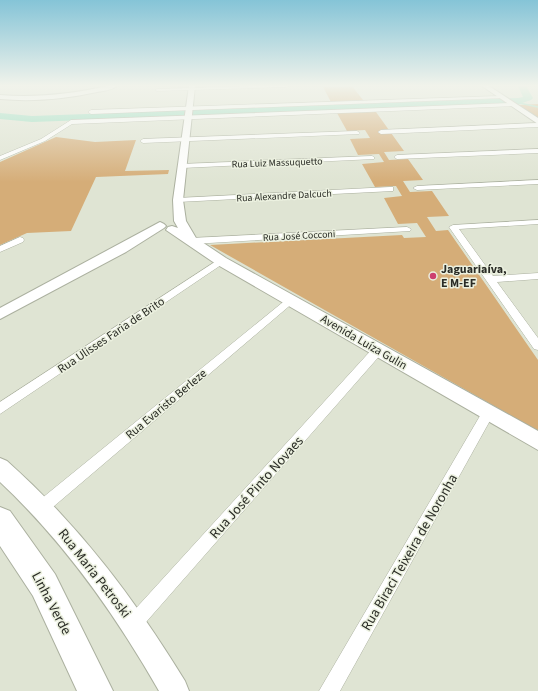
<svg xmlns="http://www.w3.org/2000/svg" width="538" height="691" font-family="'Source Sans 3',sans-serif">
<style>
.green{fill:#d5ad78}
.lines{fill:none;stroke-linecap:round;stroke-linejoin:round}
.stream{stroke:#91ddbe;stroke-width:1.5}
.river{fill:#91ddbe;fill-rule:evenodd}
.street-casing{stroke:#abb09f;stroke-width:1}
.secondary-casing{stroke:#abb09f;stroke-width:2}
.highway-casing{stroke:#abb09f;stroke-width:2}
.street{fill:#fff;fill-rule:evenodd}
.secondary{fill:#fff;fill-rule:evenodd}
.highway{fill:#fff;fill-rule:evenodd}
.poi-dot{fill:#cd406f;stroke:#ecf1e0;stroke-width:1.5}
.labels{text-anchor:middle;stroke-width:3;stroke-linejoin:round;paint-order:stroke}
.far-street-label{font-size:10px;fill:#2a2c26;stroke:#ecf1e0}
.poi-label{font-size:12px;font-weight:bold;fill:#2a2c26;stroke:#ecf1e0;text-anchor:start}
.street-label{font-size:12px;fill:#2a2c26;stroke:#ecf1e0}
.near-street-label{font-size:14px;fill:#2a2c26;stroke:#ecf1e0}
</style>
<rect width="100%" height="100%" fill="#dfe4d3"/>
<g class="green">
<path d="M352,86l11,14 -32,2 -8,-15z"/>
<path d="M538,104v14l-20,-13z"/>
<path d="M376,112l28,39 -20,1 5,8 19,-1 15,21 -20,1 7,11 22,-1 17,25 -22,1 9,14 12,-1 90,130v71l-328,-186 192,-10 2,3 22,-1 -9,-14 -19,1 -14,-26 18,-2 -6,-10 -21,1 -13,-23 22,-2 -5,-8 -21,1 -8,-16 20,-1 -5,-8 -18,1 -10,-18z"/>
<path d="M56,137l39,5 41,-2 -11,31 44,-1 -1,4 -72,3 -25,54 -44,2 -27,12v-83z"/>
</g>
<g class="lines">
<path class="stream" d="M510,101l28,6"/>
<path class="river" d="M518,86h8l7,12 -2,2 -12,4 -487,18 -32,-3v-6l32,3 486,-18 5,-1z"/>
<defs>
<g id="street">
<path d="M251,86h37l-2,1 -129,4 -2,-1 2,-1z"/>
<path d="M501,96l2,2 -412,16 -3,-2 3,-2z"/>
<path d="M513,103l3,2 -1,1 -443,18 -27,17 -45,19v-4l41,-17 30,-19z"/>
<path d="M538,123v4l-157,7 -3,-2 3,-2z"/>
<path d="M357,131l3,2 -1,1 -216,9 -3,-2 3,-2z"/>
<path d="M538,149v4l-141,6 -3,-2 3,-2z"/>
<path d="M372,156l2,1v2l-192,9 -3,-2 3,-2z"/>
<path d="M538,180v4l-121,6 -4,-2 4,-2z"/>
<path d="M390,187h3v4l-215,11 -4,-2 4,-2z"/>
<path d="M538,220v4l-79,5 34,47 45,-3v6l-41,3 41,56v12l-4,-1 -85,-122 4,-2z"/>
<path d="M407,227l4,2 -1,2 -218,13 -4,-3 4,-3z"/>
<path d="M20,237l3,1 1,2 -1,2 -23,10v-6z"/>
<path d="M221,258l4,3 -1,2 -224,151v-12z"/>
<path d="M291,297l5,3 -2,2 -248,211 -5,2 -5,-2 -2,-5 2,-5 252,-205z"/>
<path d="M378,346l4,1 2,3 -2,3 -242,276 -6,3 -6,-3 -3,-6 3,-6 246,-270z"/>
<path d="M488,408l4,1 2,4 -2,4 -152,274h-21l165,-282z"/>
</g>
<g id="secondary">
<path d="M107,86h10c-5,4 -14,5 -20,6 -32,7 -64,10 -97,7v-4c36,3 72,-1 107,-9z"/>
<path d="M189,86h6l-12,114 3,21 10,17 30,20 312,173v19l-322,-186 -50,-34 2,-3 4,-1 6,2 -4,-7 -1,-21z"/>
<path d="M482,86h7l49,32v6z"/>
<path d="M160,222l4,2 2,2 -2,2 -38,24 -126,67v-11z"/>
<path d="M0,458l7,3c73,65 127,137 178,220l4,10h-30c-44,-77 -94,-148 -159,-209z"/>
</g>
<path id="highway" d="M0,507l10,4 45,63 58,117h-36l-44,-95 -33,-50z"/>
</defs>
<use href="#street" class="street-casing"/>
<use href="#secondary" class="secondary-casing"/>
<use href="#highway" class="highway-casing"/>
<use href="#street" class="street"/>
<use href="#secondary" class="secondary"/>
<use href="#highway" class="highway"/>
</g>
<linearGradient id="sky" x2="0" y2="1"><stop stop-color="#85c4d7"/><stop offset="0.47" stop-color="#f1f3eb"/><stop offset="1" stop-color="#f1f3eb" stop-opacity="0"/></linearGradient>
<rect width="538" height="182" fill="url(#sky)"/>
<circle class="poi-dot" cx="433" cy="276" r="4"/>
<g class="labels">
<g class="far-street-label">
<text transform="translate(277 162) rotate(-2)" y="4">Rua Luiz Massuquetto</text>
<text transform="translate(284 195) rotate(-3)" y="4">Rua Alexandre Dalcuch</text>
<text transform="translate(299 235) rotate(-3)" y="4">Rua José Cocconi</text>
</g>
<g class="poi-label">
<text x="441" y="273">Jaguariaíva,<tspan x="441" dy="14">E M-EF</tspan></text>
</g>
<g class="street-label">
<text transform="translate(111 335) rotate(-34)" y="4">Rua Ulisses Faria de Brito</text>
<text transform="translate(364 342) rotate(30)" y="4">Avenida Luíza Gulin</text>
<text transform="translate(166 404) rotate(-40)" y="4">Rua Evaristo Berleze</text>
</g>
<g class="near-street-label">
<text transform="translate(256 487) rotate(-48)" y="5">Rua José Pinto Novaes</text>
<text transform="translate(409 552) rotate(-60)" y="5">Rua Biraci Teixeira de Noronha</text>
<text transform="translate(95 573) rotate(52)" y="5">Rua Maria Petroski</text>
<text transform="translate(52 603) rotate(62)" y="5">Linha Verde</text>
</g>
</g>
</svg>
